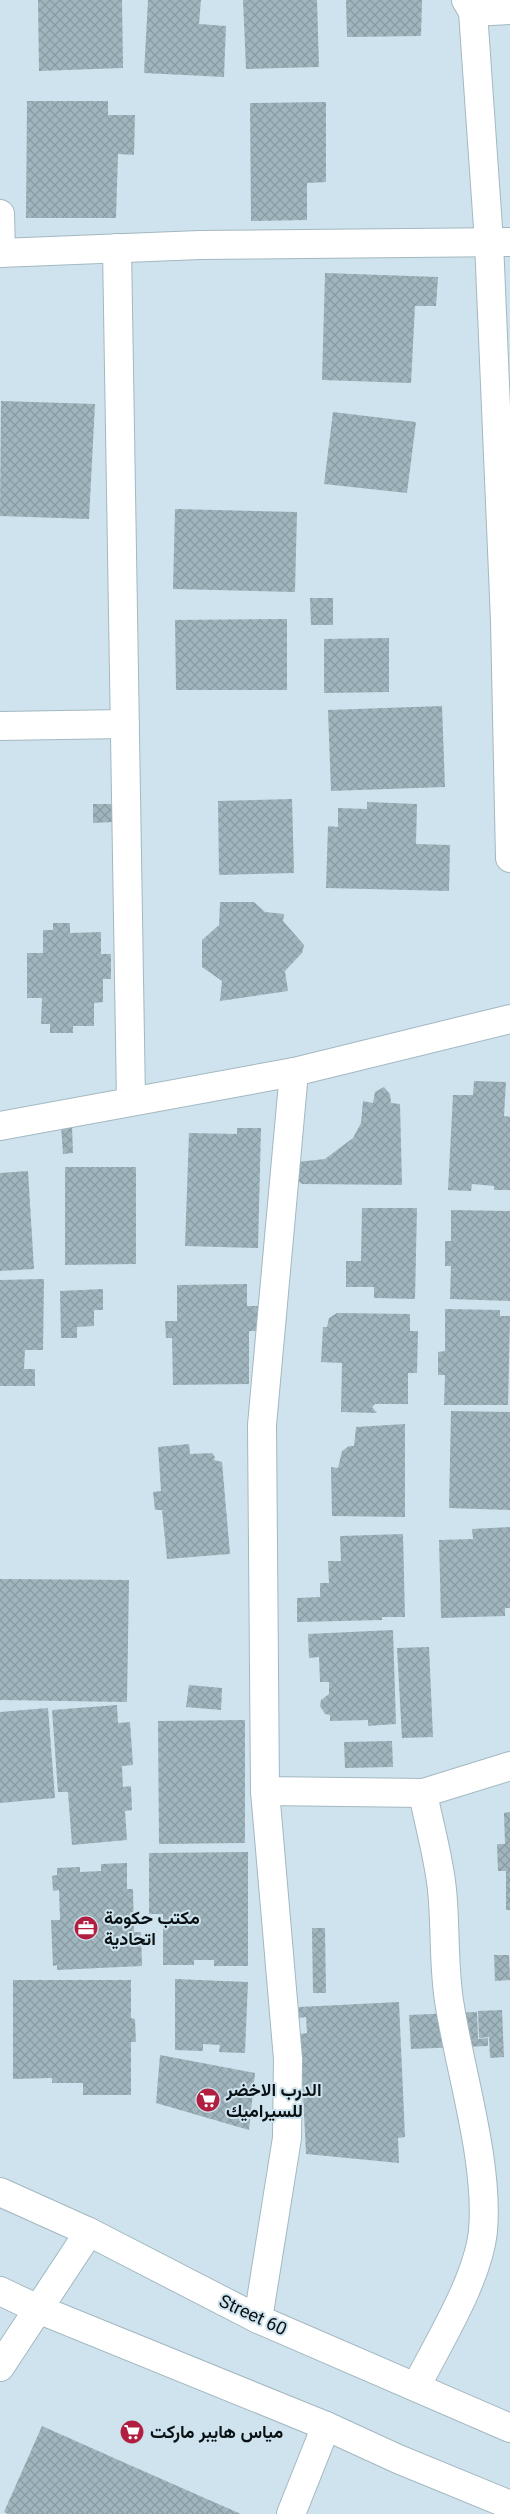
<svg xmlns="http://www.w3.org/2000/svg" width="510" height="2514" font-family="Roboto,Vazirmatn,sans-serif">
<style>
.building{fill:url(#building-cross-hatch)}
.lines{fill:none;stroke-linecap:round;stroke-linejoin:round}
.minor-casing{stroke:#a3b8c1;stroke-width:30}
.secondary-casing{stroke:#a3b8c1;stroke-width:30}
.minor{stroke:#fff;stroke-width:28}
.secondary{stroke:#fff;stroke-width:28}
.labels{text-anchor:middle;stroke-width:4;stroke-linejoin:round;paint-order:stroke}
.poi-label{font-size:18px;font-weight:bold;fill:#091013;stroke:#cee3ed;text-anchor:start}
.street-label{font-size:18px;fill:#091013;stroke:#cee3ed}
</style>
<defs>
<pattern id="building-cross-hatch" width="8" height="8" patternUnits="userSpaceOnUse" patternTransform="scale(1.25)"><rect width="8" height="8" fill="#a0b5be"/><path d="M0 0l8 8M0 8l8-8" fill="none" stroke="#889ba2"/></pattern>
</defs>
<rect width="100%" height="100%" fill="#cee3ed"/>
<g class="building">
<path d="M38,0h84l1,68 -84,3z"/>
<path d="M148,0h53l-2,24 27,2 -2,51 -80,-4z"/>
<path d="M243,0h74l2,67 -73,2z"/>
<path d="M346,0h76l-1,36 -74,1z"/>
<path d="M27,101h81v14h27l-1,40 -16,-1 -2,64h-90z"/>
<path d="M326,102v80l-19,1v37l-56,1 -1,-118z"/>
<path d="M325,273l113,4 -2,29h-21l-4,77 -89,-3z"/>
<path d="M1,401l94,3 -6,115 -89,-3z"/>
<path d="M333,412l83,10 -9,71 -83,-9z"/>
<path d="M175,509l122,3 -2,80 -122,-3z"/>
<path d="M310,598h23v27h-22z"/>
<path d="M287,619v71h-111l-1,-70z"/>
<path d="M389,638v54l-65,1v-54z"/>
<path d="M442,706l3,81 -114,4 -3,-81z"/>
<path d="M292,799l2,74 -75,2 -1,-74z"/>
<path d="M367,802l50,2 -1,40 34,1 -1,46 -123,-3 2,-62 10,1v-19l29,1z"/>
<path d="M93,804h20v18l-20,1z"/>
<path d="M220,902h34l11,10 19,2 -1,7 21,24 -2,8 -17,18 3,20 -68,10 2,-20 -20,-14v-27l17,-15z"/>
<path d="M53,923h17v10l31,-1v22h10v25h-8v23l-9,1v23h-21v7h-23v-9h-9l1,-26h-15v-45h16v-23h10z"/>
<path d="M474,1081l32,1 -2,34 6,1v73h-16v-4l-22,-2 -1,7 -23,-1 5,-95h20z"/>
<path d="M384,1087l6,7 1,9 9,1 2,81 -100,-1 -7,-5 2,-17 28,-3 28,-21 8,-15 2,-22 10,2 2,-11z"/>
<path d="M61,1126h11l1,27 -10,1z"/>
<path d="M237,1128h24l-3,120 -73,-2 4,-113 48,1z"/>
<path d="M65,1167h71v97l-71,1z"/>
<path d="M28,1171l6,98 -34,2v-98z"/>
<path d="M362,1208h55l-2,91 -41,-1v-11h-28v-26h15z"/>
<path d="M451,1210l59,1v90l-60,-2 1,-33h-6v-25h6z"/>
<path d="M44,1279l-1,71h-18l-1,19h11v17h-35v-106z"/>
<path d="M247,1284v22h14v25h-12v53l-76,1 -1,-47h-6l-1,-17h12v-36z"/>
<path d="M103,1289v21h-9v16l-17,1v11h-16l-1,-47z"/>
<path d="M445,1309l55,1v6h10l-2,89h-64l1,-30h-7v-23l7,-1z"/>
<path d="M337,1313l73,1v17h8l-1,42h-9v31h-33l-3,3 5,6 -36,-1 1,-49 -21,-1 2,-35h4l2,-9z"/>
<path d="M451,1411l59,1v98l-61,-2z"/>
<path d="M405,1424v93l-73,-1 -1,-49 7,1 4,-17 7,-5h5l2,-19z"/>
<path d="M189,1444l1,10 22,-1 3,4 -1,3 8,2 8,92 -63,5 -5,-49h-7l-2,-18 8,-1 -3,-44z"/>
<path d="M510,1527v81h-5v8l-64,2 -2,-78 34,-1 -1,-10z"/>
<path d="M403,1534l2,83h-23v3l-85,2v-24l23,-1v-14h9l-1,-22h13l-1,-25z"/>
<path d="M0,1579l129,1 -2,122 -127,-2z"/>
<path d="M393,1630l3,94 -28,2v-6l-38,1v-6l-5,-1 -5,-8 1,-6 8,-6v-12h-9l-1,-25 -10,1 -1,-24z"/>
<path d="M429,1647l4,90 -31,1 -5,-90z"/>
<path d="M189,1685l33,3 -1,22 -35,-3z"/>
<path d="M117,1705l1,18 12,-1 3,43 -11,1 1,21 8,-1 1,24 -7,1 2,29 -55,5 -4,-53h-10l-6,-82z"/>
<path d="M48,1708l7,90 -55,5v-91z"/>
<path d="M245,1720v123l-86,1 -1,-123z"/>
<path d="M392,1741l1,26 -48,1 -1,-26z"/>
<path d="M510,1812v98h-4v-39h-8l-1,-27h8l-1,-31z"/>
<path d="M248,1852v114h-34v-6h-20v5h-31v-51h-14v-61z"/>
<path d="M127,1863v26h6l1,43h7l1,34 -85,4v-5l-4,1 -2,-46h9l-1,-30 -6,1 -1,-15 5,-1v-7l23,-1v5l21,-1v-7z"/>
<path d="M312,1928h13l1,65h-13z"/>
<path d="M494,1955h15l1,25 -15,1z"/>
<path d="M175,1979l73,3 -3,71 -26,-1 1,-7 -17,-1v7l-28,-1z"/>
<path d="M13,1980h118v38l4,1 1,23h-5v53h-48v-12h-31v-5l-39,1z"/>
<path d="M399,2002l6,135 -7,1 1,25 -93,-9 -6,-120 7,-1 -1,-16 -7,1v-11z"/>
<path d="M502,2010l2,47 -14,1 -1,-21 -10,1 -1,-27z"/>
<path d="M477,2012l1,27 10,-1v8l-77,3 -2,-34z"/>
<path d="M160,2055l95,18 -6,57 -93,-27z"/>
<path d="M42,2426l90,40 109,48h-233l-4,-2z"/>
</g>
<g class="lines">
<defs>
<g id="minor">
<path d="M466,0l7,12 16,230 16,379 5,237"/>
<path d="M473,12l37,-2"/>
<path d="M0,214l1,39"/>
<path d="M117,248l14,852"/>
<path d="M0,253l200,-8 310,-3"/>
<path d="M0,726l125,-2"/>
<path d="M294,1072l-32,353 3,366 158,2 87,-27"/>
<path d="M0,1126l294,-54 216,-53"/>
<path d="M258,2319l29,-181 1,-79 -23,-268"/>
<path d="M0,2367l89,-135"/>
<path d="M416,2387c22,-44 62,-107 67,-156 6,-67 -22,-157 -33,-224 -7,-38 -4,-79 -8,-117 -3,-32 -13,-65 -19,-97"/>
<path d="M291,2514l35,-88"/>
</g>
<g id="secondary">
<path d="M0,2192l89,40 169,87 252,109"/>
<path d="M0,2291l38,18 288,117 72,33 112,46"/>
</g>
</defs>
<use href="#minor" class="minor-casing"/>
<use href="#secondary" class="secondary-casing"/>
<use href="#minor" class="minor"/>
<use href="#secondary" class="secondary"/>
</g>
<defs>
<symbol id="office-disc" viewBox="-11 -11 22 22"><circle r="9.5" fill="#b11e40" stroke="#cee3ed"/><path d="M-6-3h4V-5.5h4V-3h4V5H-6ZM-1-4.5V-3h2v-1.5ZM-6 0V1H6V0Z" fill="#fff"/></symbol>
<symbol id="supermarket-disc" viewBox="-11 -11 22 22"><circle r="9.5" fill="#b11e40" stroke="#cee3ed"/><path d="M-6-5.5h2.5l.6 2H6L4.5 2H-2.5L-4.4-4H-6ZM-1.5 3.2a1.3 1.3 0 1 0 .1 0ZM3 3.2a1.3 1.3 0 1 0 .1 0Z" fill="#fff"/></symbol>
</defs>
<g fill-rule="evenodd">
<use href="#office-disc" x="72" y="1914" width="28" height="28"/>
<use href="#supermarket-disc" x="194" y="2086" width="28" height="28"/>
<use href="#supermarket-disc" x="118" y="2418" width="28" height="28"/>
</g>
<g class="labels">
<g class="poi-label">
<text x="104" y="1924">مكتب حكومة<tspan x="104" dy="21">اتحادية</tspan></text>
<text x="226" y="2096">الدرب الاخضر<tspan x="226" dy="21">للسيراميك</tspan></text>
<text x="150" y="2438">مياس هايبر ماركت</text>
</g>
<g class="street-label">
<text transform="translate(253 2315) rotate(25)" y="6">Street 60</text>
</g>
</g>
</svg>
